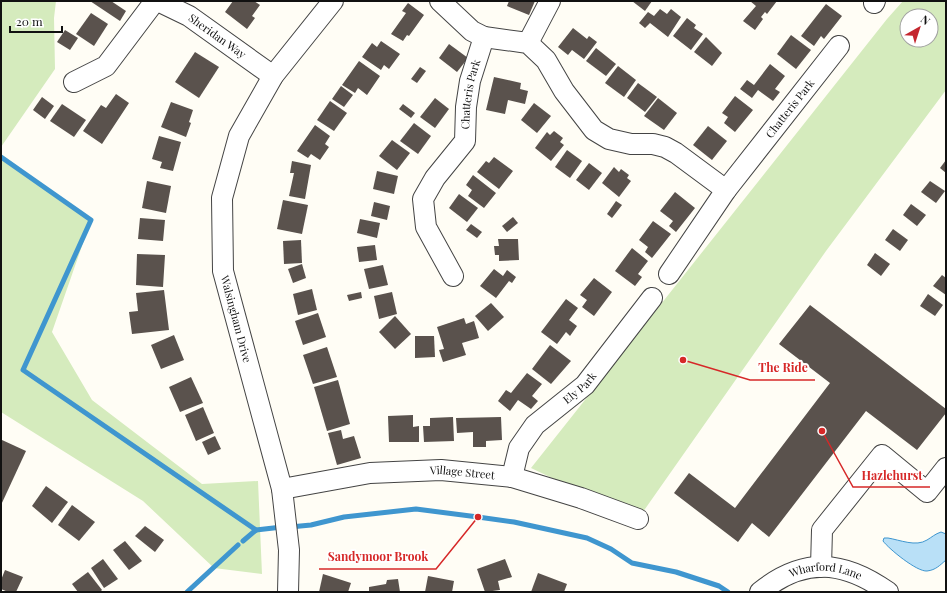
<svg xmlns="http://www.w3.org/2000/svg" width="947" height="593" font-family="'Playfair Display',serif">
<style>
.green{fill:#d5ebbd;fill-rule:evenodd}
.water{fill:#b9e0f7;stroke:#3f96cf}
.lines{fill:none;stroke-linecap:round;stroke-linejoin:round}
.stream{stroke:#3f96cf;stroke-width:5}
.building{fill:#5a524d}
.minor-casing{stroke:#444;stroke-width:22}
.minor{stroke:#fff;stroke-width:20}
.labels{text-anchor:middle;stroke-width:4;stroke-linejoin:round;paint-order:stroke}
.street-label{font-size:11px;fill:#111;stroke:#fff}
.leader{fill:none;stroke:#d62828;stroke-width:1.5}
.callout-dot{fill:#d62828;stroke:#fff;stroke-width:1.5}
.callout-label{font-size:12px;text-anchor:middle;font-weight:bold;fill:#d62828;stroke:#fff;stroke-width:4;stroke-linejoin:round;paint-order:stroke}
</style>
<rect width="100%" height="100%" fill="#fffdf5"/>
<g class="green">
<path d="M1,1h55l-2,17 1,51 -54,78z"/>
<path d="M903,1h43v89l-120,161 -188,268 -107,-51 356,-449zM907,16h24v24h-24z"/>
<path d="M1,154l90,66 -39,112 40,68 110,84 56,-3 4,93 -48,-6 -71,-67 -142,-89z"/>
</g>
<path class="water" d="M941,532l5,2v26c-6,5 -10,10 -19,11 -10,1 -38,-22 -44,-30l1,-3h4c12,2 28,9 39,2 5,-3 8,-6 14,-8z"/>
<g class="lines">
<g class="stream">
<path d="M1,157l90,63 -68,150 233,160"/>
<path d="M290,527l21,-2 33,-8 72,-8 62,8 36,5 73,16 24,11 21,14 44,9 43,14 9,6"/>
<path d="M243,541l13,-11 26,-3"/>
<path d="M187,592l51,-47"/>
</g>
</g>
<g class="building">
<path d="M90,1h21l15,10 -6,10z"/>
<path d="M233,1h21l6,4 -8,11 3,2 -8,11 -22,-17z"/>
<path d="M509,1h26l-6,14 -22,-9z"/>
<path d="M632,1h20l-7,10z"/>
<path d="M750,1h27l-10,13 -2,-2 -4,5 2,2 -8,11 -12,-9 13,-15z"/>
<path d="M408,3l16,12 -15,21 -2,-1 -4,6 -12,-7 15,-21 -4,-2z"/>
<path d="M826,4l16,12 -18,23 -3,-3 -7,10 -13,-10z"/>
<path d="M660,9l7,5 4,-5 10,8 -13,20 -18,-14 -5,5 -6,-5 9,-11 6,4z"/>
<path d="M91,13l17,11 -14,22 -18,-12z"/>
<path d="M687,18l9,7 -2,3 9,6 -12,16 -18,-14z"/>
<path d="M573,28l14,11 2,-3 8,6 -13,17 -12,-9 -4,5 -10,-8z"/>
<path d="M65,30l13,8 -8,12 -13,-8z"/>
<path d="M791,35l20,15 -15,19 -19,-15z"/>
<path d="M706,37l16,16 -10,13 -18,-14z"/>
<path d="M381,41l19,13 -11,15 -5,-4 -3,5 -19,-13 10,-14 5,4z"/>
<path d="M449,44l19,14 -11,14 -18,-14z"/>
<path d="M596,48l20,16 -10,12 -20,-15z"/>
<path d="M195,52l24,15 -20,31 -24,-16z"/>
<path d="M359,61l21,15 -13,19 -9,-7 -3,5 -13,-8z"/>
<path d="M770,64l15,12 -10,13 5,3 -7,9 -15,-11 -6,8 -12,-9 7,-9 7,5z"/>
<path d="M618,66l18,14 -12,17 -19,-14z"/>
<path d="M420,67l6,4 -9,12 -6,-4z"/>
<path d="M494,77l27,6 -1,6 8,2 -3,13 -17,-4 -3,14 -19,-4z"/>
<path d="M638,83l19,14 -12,15 -18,-14z"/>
<path d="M341,86l12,9 -9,12 -12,-8z"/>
<path d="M116,94l13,9 -27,41 -19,-13 18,-26 5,3z"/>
<path d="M735,96l18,14 -18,22 -11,-9 4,-6 -6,-4z"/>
<path d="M42,97l12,9 -9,13 -12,-9z"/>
<path d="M435,98l14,11 -14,19 -15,-11z"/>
<path d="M658,98l19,15 -13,17 -20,-14z"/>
<path d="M330,101l17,12 -13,18 -17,-11z"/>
<path d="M171,102l22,8 -4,12 2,1 -5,14 -25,-10z"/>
<path d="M534,103l17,13 -14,17 -16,-13z"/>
<path d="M62,104l24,16 -12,17 -24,-16z"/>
<path d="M403,104l12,9 -4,5 -12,-9z"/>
<path d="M414,123l17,13 -13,18 -18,-13z"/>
<path d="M315,125l15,11 -5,8 4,3 -9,13 -9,-6 -3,4 -11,-7z"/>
<path d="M708,126l19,15 -15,19 -19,-15z"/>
<path d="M554,131l9,7 -3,4 4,3 -13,16 -16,-13 12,-16 3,3z"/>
<path d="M159,136l22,6 -8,29 -13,-3 2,-6 -10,-3z"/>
<path d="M392,140l18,13 -13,17 -18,-14z"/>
<path d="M567,150l15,11 -12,17 -15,-11z"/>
<path d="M494,157l19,14 -14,18 -22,-17 9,-11 3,2z"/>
<path d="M946,160v13l-6,-5z"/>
<path d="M292,161l19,4 -6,34 -16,-3 5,-23h-4z"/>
<path d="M589,163l13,10 -13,17 -13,-10z"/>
<path d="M614,167l5,5 2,-3 8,6 -2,3 4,3 -12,16 -17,-14z"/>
<path d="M377,171l21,5 -4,18 -21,-5z"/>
<path d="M473,175l23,18 -12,15 -16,-12 4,-6 -6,-5z"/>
<path d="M147,181l24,5 -5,27 -24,-5z"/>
<path d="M930,181l15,10 -9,12 -15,-11z"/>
<path d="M675,192l20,16 -19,24 -7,-6 4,-5 -13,-10z"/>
<path d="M459,194l19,14 -11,14 -18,-14z"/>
<path d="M283,200l25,5 -6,29 -25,-5z"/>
<path d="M616,201l6,4 -10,13 -5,-4z"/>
<path d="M374,202l16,4 -3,14 -16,-4z"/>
<path d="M911,204l15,11 -9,11 -14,-11z"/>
<path d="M513,217l5,6 -11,9 -5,-6z"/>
<path d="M140,218l25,2 -2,21 -25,-2z"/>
<path d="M360,219l20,4 -3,15 -20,-5z"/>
<path d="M653,221l18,13 -19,24 -7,-6 3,-5 -9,-7z"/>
<path d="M471,224l11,8 -5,6 -11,-8z"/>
<path d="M893,229l15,11 -8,11 -15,-11z"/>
<path d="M498,239h20l1,21 -20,1v-6h-4l-1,-9h5z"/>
<path d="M301,240l1,23 -18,1 -1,-23z"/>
<path d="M375,245l2,15 -18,2 -2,-15z"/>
<path d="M632,248l16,13 -10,13 4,3 -7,9 -20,-15z"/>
<path d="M875,253l15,11 -9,12 -14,-11z"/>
<path d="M137,254l28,1 -2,32 -27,-2z"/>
<path d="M302,264l4,14 -13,5 -5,-14z"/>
<path d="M383,265l5,20 -19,4 -5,-20z"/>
<path d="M494,269l9,7 4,-6 9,7 -4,6 -3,-2 -13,17 -16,-12z"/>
<path d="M942,275l4,3v17l-13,-9z"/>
<path d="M594,278l18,14 -18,24 -12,-9 5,-7 -7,-5z"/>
<path d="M312,289l5,21 -19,5 -5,-21z"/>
<path d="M164,290l5,40 -37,4 -3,-22 9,-1 -2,-18z"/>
<path d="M361,292l1,6 -13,3 -2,-6z"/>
<path d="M392,292l5,22 -18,5 -5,-23z"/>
<path d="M928,294l15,11 -8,11 -15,-10z"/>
<path d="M566,299l12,9 -9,12 8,6 -7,10 -4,-4 -9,12 -16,-12z"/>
<path d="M491,303l13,14 -16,14 -13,-15z"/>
<path d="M810,305l136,104v4l-29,37 -51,-39 -97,126 -17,-14 -14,19 -64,-49 15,-20 46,35 95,-125 -51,-39z"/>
<path d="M318,313l8,24 -23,8 -8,-24z"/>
<path d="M395,316l16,18 -16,15 -16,-17z"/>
<path d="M464,318l2,6 8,-3 5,17 -17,5 4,12 -23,7 -4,-12 5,-1 -7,-22z"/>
<path d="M174,335l10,25 -23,9 -10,-24z"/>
<path d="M415,336h19l1,21 -20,1z"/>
<path d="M550,345l21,16 -20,23 -19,-15z"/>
<path d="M327,347l10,30 -24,7 -10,-29z"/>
<path d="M527,373l15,11 -10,12 6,5 -7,8 -13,-9 -8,11 -12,-10 8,-11 5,3z"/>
<path d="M191,377l12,26 -23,9 -11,-25z"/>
<path d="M338,380l12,44 -23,7 -13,-44z"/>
<path d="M203,407l11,26 -18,8 -11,-26z"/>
<path d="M413,415v12l6,-1v16h-30l-1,-26z"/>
<path d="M453,417l1,24 -30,1 -1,-16h7v-8z"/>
<path d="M501,417l1,23 -16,1v6h-13v-15l-16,1 -1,-15z"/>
<path d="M341,430l2,9 11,-3 7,22 -24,7 -9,-32z"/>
<path d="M215,436l6,13 -13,6 -6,-13z"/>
<path d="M2,440l24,11 -25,54v-64z"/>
<path d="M46,486l22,16 -16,21 -20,-17z"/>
<path d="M72,505l23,17 -16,19 -21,-16z"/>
<path d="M145,526l19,14 -9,12 -20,-16z"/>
<path d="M125,541l17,20 -13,9 -16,-20z"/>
<path d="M103,559l15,20 -14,9 -13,-20z"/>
<path d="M505,559l7,18 -14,4 2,9 -15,2 -8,-23z"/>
<path d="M5,570l18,7 -7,15h-8l-7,-3v-9z"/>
<path d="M88,572l14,18 -2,2h-22l-6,-8z"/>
<path d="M538,573l29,11 -3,8h-33z"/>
<path d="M323,574l28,9 -3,9h-29z"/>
<path d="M428,576l26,5 -2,11h-27z"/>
<path d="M398,579l2,13h-31v-5l17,-3 1,-4z"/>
</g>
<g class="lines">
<defs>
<g id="minor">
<path id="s1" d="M158,1l31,15 84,60"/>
<path d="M440,1l32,30 12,6 44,6 18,17 18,31 30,39 15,9 22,5h22l12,3 11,6 50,37"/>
<path d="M874,3l1,-2"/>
<path d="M528,43l22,-42"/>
<path d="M74,82l32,-16 49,-65"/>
<path id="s2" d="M669,274l57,-84 113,-144"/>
<path id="s3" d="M453,276l-27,-49 -3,-28 12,-21 30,-37 1,-34 4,-26 14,-44"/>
<path id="s4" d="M512,477l7,-29 16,-23 50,-40 67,-87"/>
<path id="s5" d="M282,489l88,-16 71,-3 71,7 69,21 57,21"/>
<path d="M821,567l1,-37 60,-75 45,37 19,-24"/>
<path d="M288,592l1,-42 -7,-61 -59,-218 -1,-73 17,-62 34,-60 60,-75"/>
<path id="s6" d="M760,592c44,-35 83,-32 128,0"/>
</g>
</defs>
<use href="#minor" class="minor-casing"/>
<use href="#minor" class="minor"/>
</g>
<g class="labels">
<g class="street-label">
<text dy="4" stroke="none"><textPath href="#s1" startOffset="69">Sheridan Way</textPath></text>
<text dy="4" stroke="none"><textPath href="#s3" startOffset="203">Chatteris Park</textPath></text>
<text dy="4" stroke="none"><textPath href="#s2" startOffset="205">Chatteris Park</textPath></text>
<text transform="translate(236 319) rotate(75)" y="4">Walsingham Drive</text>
<text dy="4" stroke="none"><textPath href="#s4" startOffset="116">Ely Park</textPath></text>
<text dy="4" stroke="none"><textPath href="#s5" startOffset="182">Village Street</textPath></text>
<text dy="4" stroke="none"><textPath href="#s6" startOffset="72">Wharford Lane</textPath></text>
</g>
</g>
<path class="leader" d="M683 360L750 380H815M822 431L853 487H930M478 517L436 569H319"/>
<g class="callout-dot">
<circle cx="683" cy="360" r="4"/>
<circle cx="822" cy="431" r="4"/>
<circle cx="478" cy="517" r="4"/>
</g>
<g class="callout-label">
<text x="783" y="372">The Ride</text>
<text x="892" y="480">Hazlehurst</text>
<text x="378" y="561">Sandymoor Brook</text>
</g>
<rect width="947" height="593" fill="none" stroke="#111111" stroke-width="4"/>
<g transform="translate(919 28) rotate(39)"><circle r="19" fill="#ffffff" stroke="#a0a0a0"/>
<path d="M0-3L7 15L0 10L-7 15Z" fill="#c4262e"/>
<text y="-6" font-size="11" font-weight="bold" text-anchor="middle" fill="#111111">N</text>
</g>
<path d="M10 26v6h52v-6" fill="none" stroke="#111111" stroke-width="2"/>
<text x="16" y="26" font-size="12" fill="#111111" stroke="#ffffff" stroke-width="3" paint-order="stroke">20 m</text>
</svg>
